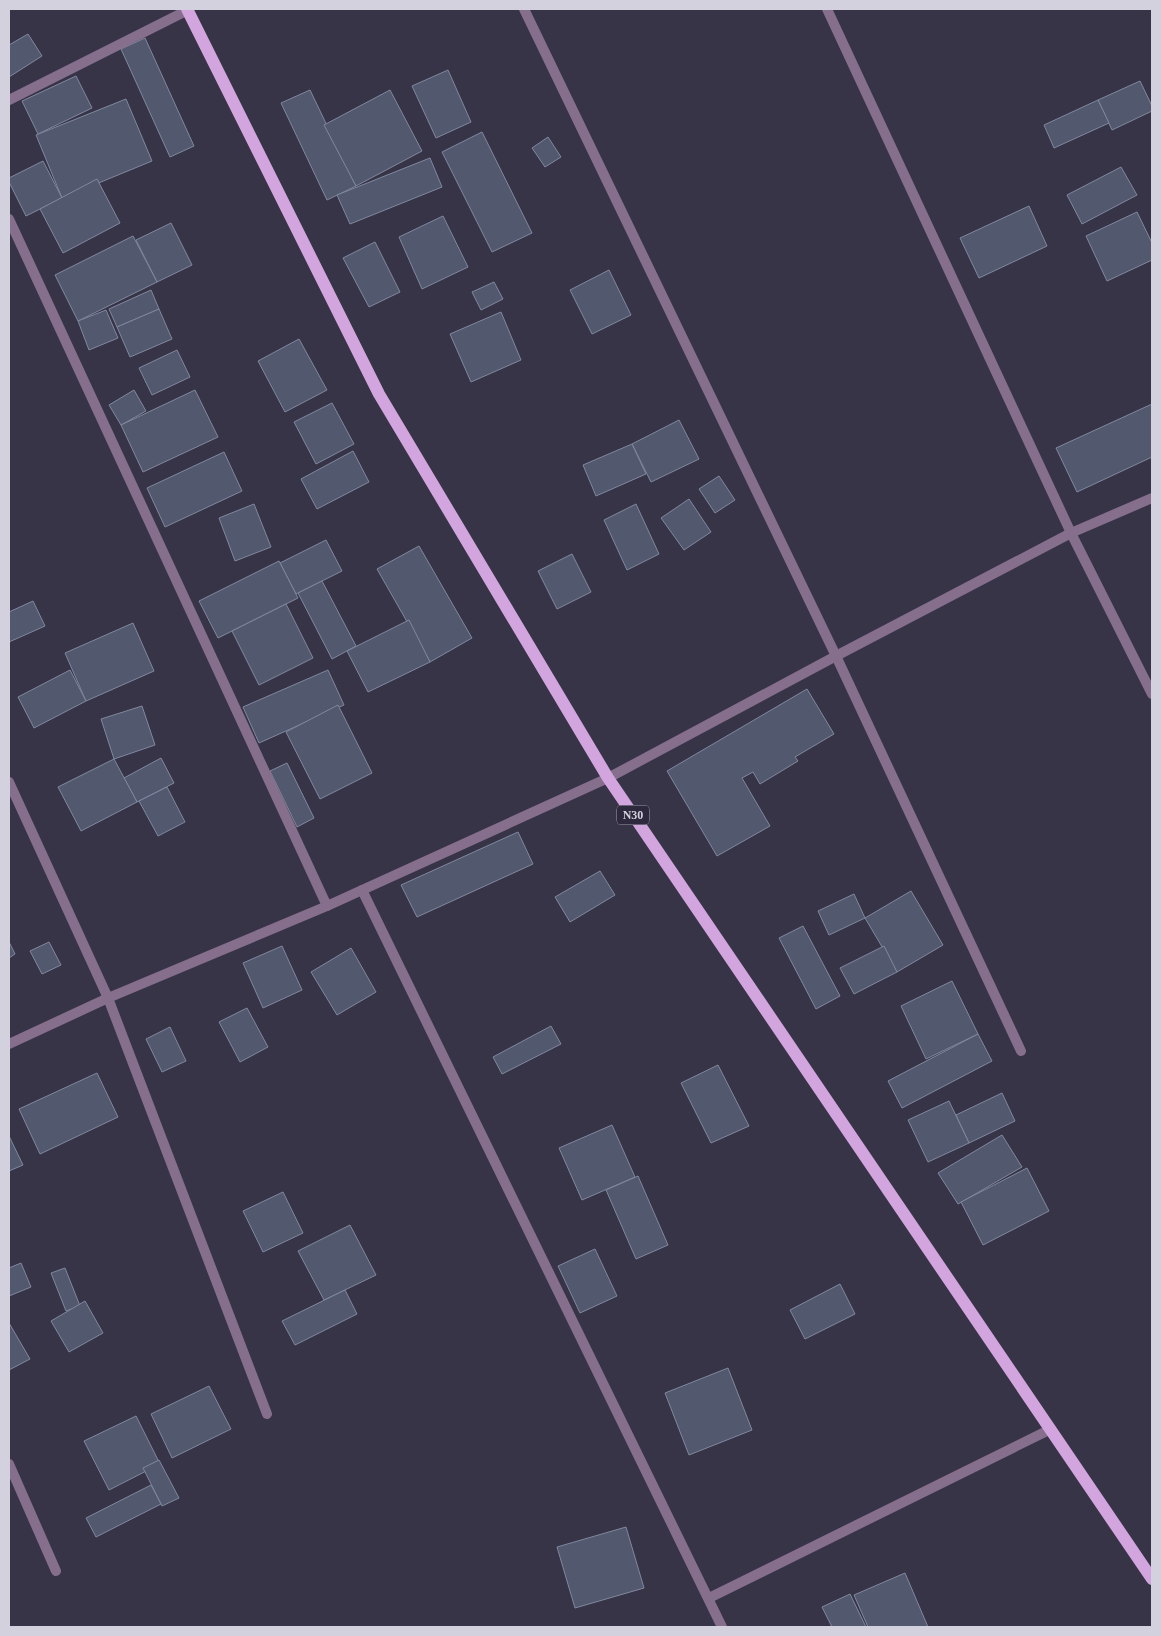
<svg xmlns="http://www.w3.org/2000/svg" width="1161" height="1636" font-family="'Times New Roman',serif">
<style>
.building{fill:#52596f;stroke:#80889f}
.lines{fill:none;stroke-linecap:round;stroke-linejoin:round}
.minor{stroke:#866f8c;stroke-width:10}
.primary{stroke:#d3a5df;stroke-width:12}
.labels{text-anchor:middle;stroke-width:4.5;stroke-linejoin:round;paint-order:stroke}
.shield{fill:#2e293d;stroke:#a29fae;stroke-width:1}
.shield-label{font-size:12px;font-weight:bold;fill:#d3d1de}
</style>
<rect width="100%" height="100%" fill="#383448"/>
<g class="building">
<path d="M28,34l14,22 -33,21v-32z"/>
<path d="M145,38l49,108 -24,11 -49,-108z"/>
<path d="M448,70l23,52 -35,16 -24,-52z"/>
<path d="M76,76l16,32 -54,26 -16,-33z"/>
<path d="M1140,81l12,25v5l-40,19 -14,-30z"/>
<path d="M310,90l46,96 -29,14 -46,-97z"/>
<path d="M390,90l32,61 -66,35 -32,-61z"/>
<path d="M126,99l26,62 -90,37 -26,-63z"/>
<path d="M1098,100l11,23 -55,25 -10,-23z"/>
<path d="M482,132l50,101 -40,19 -50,-100z"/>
<path d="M548,137l13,20 -16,10 -13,-19z"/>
<path d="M430,158l12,29 -92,37 -13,-29z"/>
<path d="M43,161l19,37 -36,18 -17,-34v-4z"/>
<path d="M1121,167l16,28 -55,29 -15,-29z"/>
<path d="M97,179l23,44 -57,30 -23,-44z"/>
<path d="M1029,206l18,40 -68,32 -19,-40z"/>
<path d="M1137,212l15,31v17l-45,21 -21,-45z"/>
<path d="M443,216l25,51 -46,22 -23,-52z"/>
<path d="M171,223l21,42 -35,17 -21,-42z"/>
<path d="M133,236l24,46 -79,39 -23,-46z"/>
<path d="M375,242l25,50 -31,15 -26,-49z"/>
<path d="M609,270l22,45 -39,19 -22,-44z"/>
<path d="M494,282l9,17 -22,11 -9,-18z"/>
<path d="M151,290l8,19 -42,18 -8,-18z"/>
<path d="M159,309l13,30 -42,18 -13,-30z"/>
<path d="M106,310l12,28 -29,12 -11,-29z"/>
<path d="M501,312l20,48 -50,22 -21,-48z"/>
<path d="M299,339l28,51 -42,22 -27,-51z"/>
<path d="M177,350l13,27 -38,18 -13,-27z"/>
<path d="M134,390l12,21 -25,14 -12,-20z"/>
<path d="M195,390l23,47 -75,35 -22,-47z"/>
<path d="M332,403l22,41 -38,20 -22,-42z"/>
<path d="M1152,404v53l-75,35 -21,-44z"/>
<path d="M679,420l20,39 -48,23 -19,-38z"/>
<path d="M632,444l14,30 -50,22 -13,-31z"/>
<path d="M353,451l16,31 -52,27 -16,-30z"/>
<path d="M224,452l18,39 -77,36 -18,-39z"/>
<path d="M719,476l16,24 -20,13 -16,-24z"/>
<path d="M689,499l22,33 -27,18 -23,-32z"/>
<path d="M254,504l17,43 -36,14 -16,-43z"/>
<path d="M636,504l23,50 -32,16 -23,-50z"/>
<path d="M326,540l16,31 -46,23 -16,-31z"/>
<path d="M419,546l53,92 -42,24 -53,-93z"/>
<path d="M572,554l19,38 -34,17 -19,-38z"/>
<path d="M279,561l19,37 -80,40 -19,-37z"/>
<path d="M322,581l34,65 -24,13 -34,-66z"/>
<path d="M33,601l12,25 -36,16v-30z"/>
<path d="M286,604l27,54 -54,27 -27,-54z"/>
<path d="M409,620l21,42 -62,30 -21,-41z"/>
<path d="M133,623l21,48 -68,30 -21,-48z"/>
<path d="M70,670l16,31 -52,27 -16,-31z"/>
<path d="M328,670l16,35 -85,38 -16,-36z"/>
<path d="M807,689l27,45 -39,23 3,4 -38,23 -7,-12 -11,6 28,48 -53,30 -50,-85z"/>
<path d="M338,705l34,68 -52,26 -34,-67z"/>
<path d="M142,706l13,39 -41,14 -13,-40z"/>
<path d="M161,758l13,25 -37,19 -13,-24z"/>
<path d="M114,759l23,43 -56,29 -23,-44z"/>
<path d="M287,763l27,55 -17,9 -27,-56z"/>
<path d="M167,787l18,35 -27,14 -19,-35z"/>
<path d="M518,832l15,32 -116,53 -16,-32z"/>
<path d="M600,871l15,24 -45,27 -15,-25z"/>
<path d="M911,891l32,54 -46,27 -32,-54z"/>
<path d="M854,894l11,24 -36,17 -11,-24z"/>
<path d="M803,926l37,70 -24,13 -37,-71z"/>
<path d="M9,942l6,12 -6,4z"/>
<path d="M49,942l12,23 -19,9 -12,-23z"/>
<path d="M282,946l20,44 -39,18 -20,-45z"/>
<path d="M884,946l13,26 -43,22 -14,-26z"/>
<path d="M351,948l25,44 -39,23 -26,-43z"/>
<path d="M952,981l26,53 -52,25 -25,-53z"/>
<path d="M247,1008l21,39 -28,15 -21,-40z"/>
<path d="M551,1026l10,18 -59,30 -9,-17z"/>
<path d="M170,1027l16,34 -24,11 -16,-33z"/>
<path d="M978,1034l14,27 -90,47 -14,-27z"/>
<path d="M718,1065l31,61 -38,17 -30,-60z"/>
<path d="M97,1073l21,44 -78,37 -21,-45z"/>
<path d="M1002,1093l13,28 -46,22 -13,-28z"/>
<path d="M949,1101l20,42 -41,19 -20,-42z"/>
<path d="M612,1125l23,52 -53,23 -23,-52z"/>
<path d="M1002,1135l20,32 -64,37 -20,-31z"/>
<path d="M9,1136l14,29 -14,6z"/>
<path d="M1027,1168l22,43 -66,34 -22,-43z"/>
<path d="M638,1176l30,69 -32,14 -30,-69z"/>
<path d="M283,1192l20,41 -40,19 -20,-41z"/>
<path d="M350,1225l26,50 -52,25 -26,-49z"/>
<path d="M595,1249l22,47 -37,17 -22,-47z"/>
<path d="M21,1263l10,24 -22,9v-28z"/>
<path d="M65,1268l15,38 -14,5 -15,-38z"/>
<path d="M840,1284l15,30 -50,25 -15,-29z"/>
<path d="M345,1290l12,24 -62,31 -13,-24z"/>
<path d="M85,1301l18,32 -34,19 -18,-31z"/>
<path d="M9,1323l21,36 -21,11z"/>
<path d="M728,1368l24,62 -63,25 -24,-62z"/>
<path d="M209,1386l22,43 -59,29 -21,-44z"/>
<path d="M136,1416l24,48 -51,26 -25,-49z"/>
<path d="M159,1460l20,38 -17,8 -19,-38z"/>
<path d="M151,1485l10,19 -65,33 -10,-19z"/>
<path d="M626,1527l18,61 -69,20 -18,-61z"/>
<path d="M905,1573l23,54h-60l-14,-32z"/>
<path d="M850,1594l16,33h-34l-10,-20z"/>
</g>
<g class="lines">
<g class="minor">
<path d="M524,9l312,647 185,395"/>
<path d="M827,9l244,524 81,161"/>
<path d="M9,100l179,-90"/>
<path d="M9,219l318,687"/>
<path d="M9,782l99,216 159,416"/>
<path d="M362,890l360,737"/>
<path d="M9,1044l99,-46 219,-92 281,-128 228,-122 235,-123 81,-35"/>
<path d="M9,1464l47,107"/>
<path d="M709,1598l342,-169"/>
</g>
<path class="primary" d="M187,9l192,385 229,384 544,801"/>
</g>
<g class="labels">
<rect class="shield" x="617" y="805.5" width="32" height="19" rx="4"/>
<g class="shield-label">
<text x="633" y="819">N30</text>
</g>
</g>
<rect width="1161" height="1636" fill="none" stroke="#d3d1de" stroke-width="20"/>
</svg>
